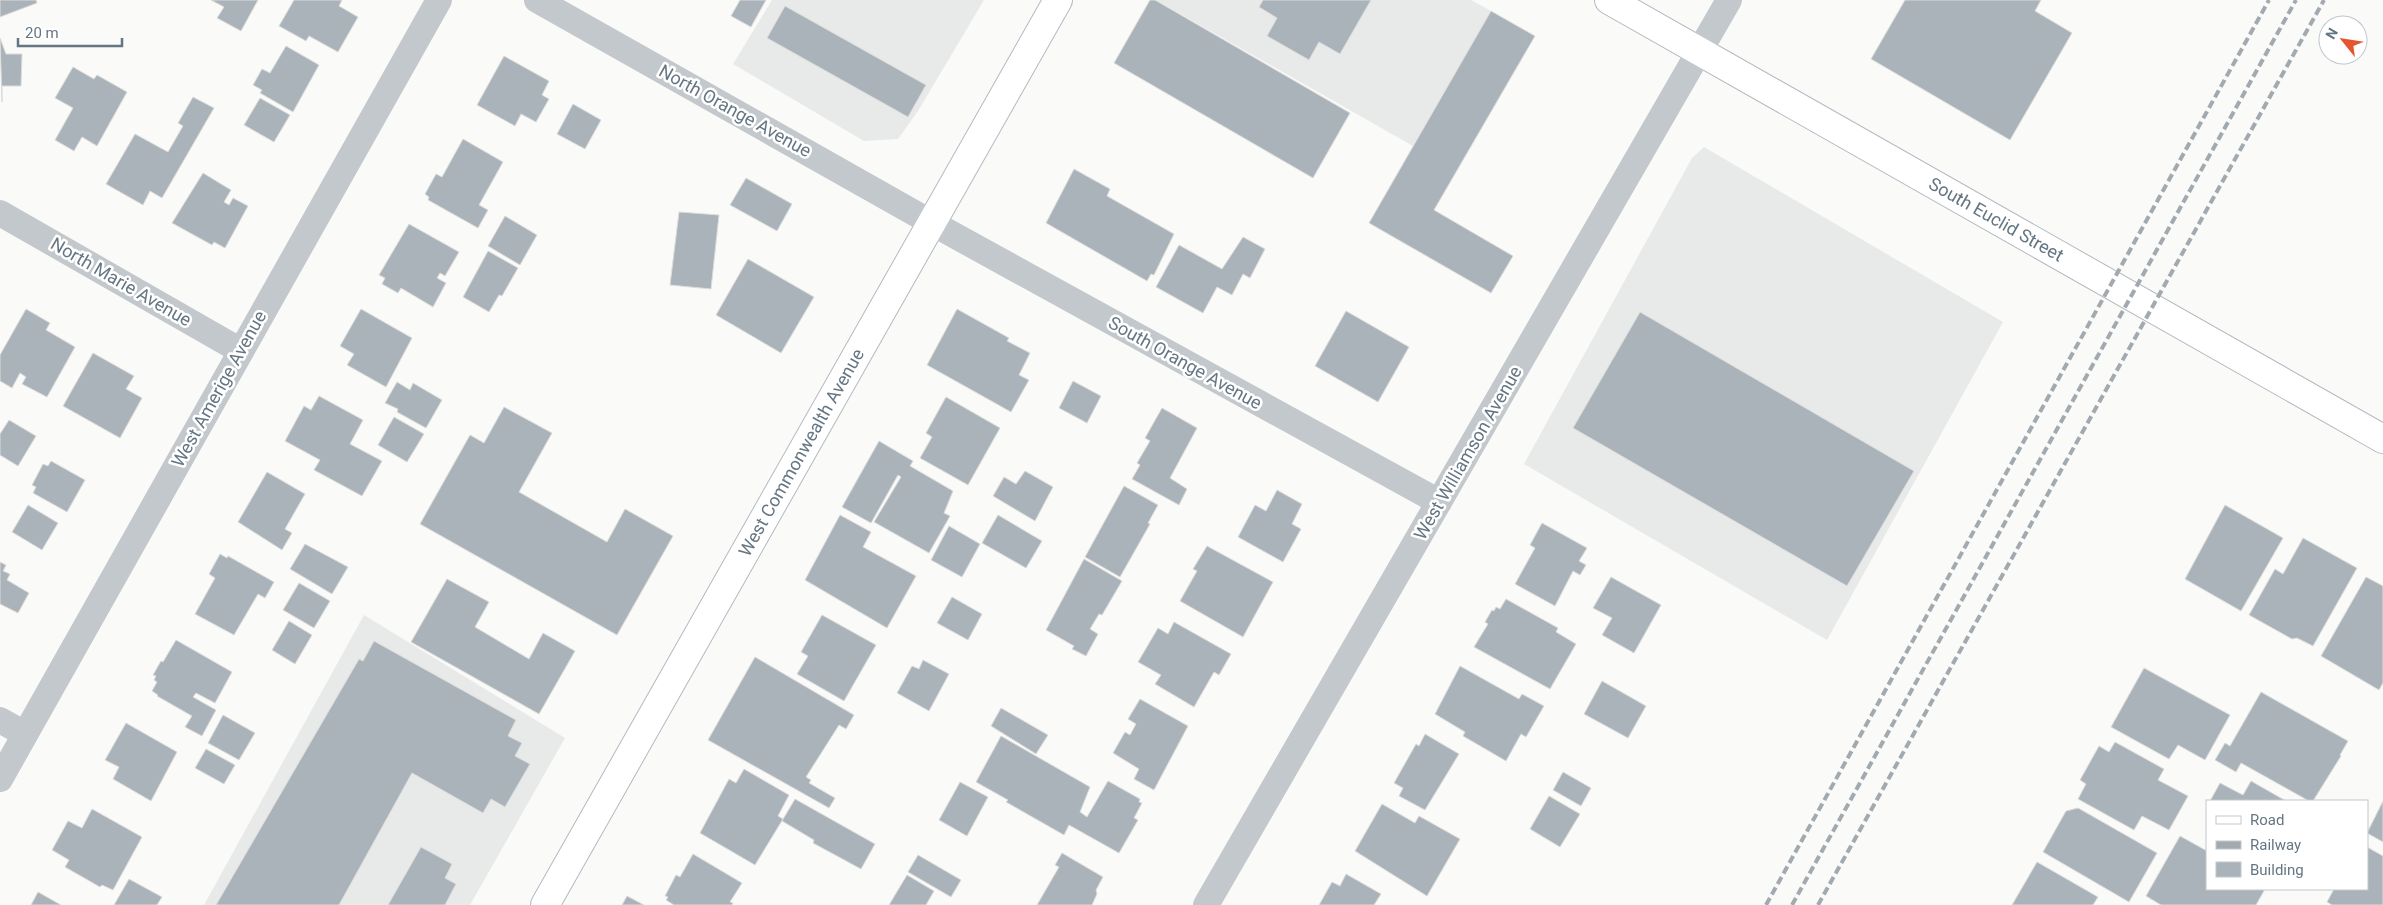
<svg xmlns="http://www.w3.org/2000/svg" width="2383" height="905" font-family="Roboto,sans-serif">
<style>
.built{fill:#e8e9e9}
.building{fill:#aab3b9;stroke:#dcdcda}
.lines{fill:none;stroke-linecap:round;stroke-linejoin:round}
.secondary-casing{stroke:#b3babf;stroke-width:30}
.street{stroke:#c3c8cc;stroke-width:26}
.secondary{stroke:#fff;stroke-width:28}
.rail{stroke:#a2aab0;stroke-width:4;stroke-dasharray:8 4;stroke-linecap:butt}
.labels{text-anchor:middle;stroke-width:5;stroke-linejoin:round;paint-order:stroke}
.street-label{font-size:18px;fill:#657683;stroke:#fff}
</style>
<rect width="100%" height="100%" fill="#fafaf8"/>
<g class="built">
<path d="M772,0h212l-66,111 -20,28 -34,2 -131,-77z"/>
<path d="M1156,0h315l20,11 -78,135z"/>
<path d="M1704,147l299,175 -176,318 -303,-176 168,-306z"/>
<path d="M364,615l201,123 -95,167h-266z"/>
</g>
<g class="building">
<path d="M0,0h36l1,3 -37,14z"/>
<path d="M211,0h47l-17,31 -24,-13 7,-11z"/>
<path d="M294,0h48l-3,6 19,11 -20,35 -29,-16 -3,5 -27,-15z"/>
<path d="M740,0h26l-15,27 -20,-11z"/>
<path d="M1150,0h5l195,113 -37,65 -199,-115z"/>
<path d="M1263,0h108l-31,54 -21,-12 -10,18 -42,-24 10,-18 -18,-11z"/>
<path d="M1905,0h136l-6,11 37,22 -62,107 -139,-81z"/>
<path d="M785,6l141,79 -18,32 -141,-79z"/>
<path d="M1491,11l44,25 -101,174 79,46 -22,37 -122,-70z"/>
<path d="M0,38l6,16h16l-1,32h-19v16z"/>
<path d="M286,46l33,19 -26,47 -33,-19 2,-3 -9,-5 9,-16 8,4z"/>
<path d="M504,56l45,25 -7,14 7,4 -13,23 -15,-8 -6,12 -38,-21z"/>
<path d="M73,67l21,12 3,-4 30,17 -30,54 -15,-9 -8,14 -19,-11 18,-32 -18,-10z"/>
<path d="M193,97l21,11 -52,90 -12,-7 -7,14 -37,-21 29,-50 33,18 15,-26 -5,-3z"/>
<path d="M260,98l30,17 -16,27 -30,-17z"/>
<path d="M573,104l28,16 -16,29 -28,-15z"/>
<path d="M463,139l40,23 -24,43 9,5 -10,18 -50,-28 1,-3 -4,-3 11,-20 6,3z"/>
<path d="M1074,169l36,20 -3,7 67,38 -20,41 -3,-1 -4,7 -101,-58z"/>
<path d="M203,173l28,17 -7,12 5,3 4,-7 15,8 -23,42 -11,-6 -2,3 -40,-22z"/>
<path d="M746,178l46,26 -15,27 -47,-26z"/>
<path d="M679,212l40,3 -8,74 -41,-4z"/>
<path d="M505,216l32,19 -17,30 -32,-19z"/>
<path d="M409,224l50,28 -14,24 -5,-3 -3,5 9,5 -13,24 -32,-19 -3,5 -16,-9 3,-6 -6,-3z"/>
<path d="M1243,237l22,12 -15,29 -7,-4 -11,21 -15,-8 -14,26 -47,-26 23,-42 43,24z"/>
<path d="M488,251l30,17 -16,28 -3,-1 -10,17 -26,-15z"/>
<path d="M748,259l66,38 -33,56 -65,-38z"/>
<path d="M26,309l24,14 -4,7 29,17 -28,50 -25,-13 4,-7 -6,-4 -8,15 -12,-7v-26z"/>
<path d="M361,309l51,29 -26,49 -39,-22 7,-11 -14,-8z"/>
<path d="M957,309l52,29 -2,3 23,12 -11,22 10,5 -18,32 -84,-47z"/>
<path d="M1346,311l63,36 -31,55 -63,-36z"/>
<path d="M1640,312l274,159 -67,115 -274,-158z"/>
<path d="M93,353l41,23 -8,13 16,9 -22,40 -57,-32z"/>
<path d="M1073,381l28,15 -14,27 -28,-15z"/>
<path d="M397,382l13,8 3,-7 29,17 -16,28 -29,-16 1,-3 -13,-6z"/>
<path d="M319,396l44,24 -13,24 32,17 -20,35 -48,-26 6,-10 -35,-19 19,-35 7,4z"/>
<path d="M946,397l54,31 -32,57 -48,-27 12,-21 -6,-4z"/>
<path d="M504,407l48,26 -33,59 88,50 18,-33 48,27 -56,99 -197,-111 50,-89 14,8z"/>
<path d="M1162,408l35,20 -27,50 17,11 -8,16 -47,-26 8,-14 -3,-2 13,-22 -5,-3z"/>
<path d="M394,417l30,17 -17,28 -29,-17z"/>
<path d="M9,420l27,16 -18,30 -18,-11v-21z"/>
<path d="M879,441l34,20 -3,5 43,25 -9,22 6,3 -21,37 -55,-31 27,-45 -3,-2 -27,48 -29,-16z"/>
<path d="M51,461l34,19 -18,32 -34,-19 3,-6 -4,-2 11,-21 5,2z"/>
<path d="M1025,471l28,16 -18,34 -42,-25 11,-19 12,7z"/>
<path d="M267,472l38,22 -20,35 7,4 -10,17 -44,-28z"/>
<path d="M1124,486l34,19 -10,18 2,1 -30,53 -35,-20z"/>
<path d="M1277,490l25,14 -10,20 9,5 -18,33 -45,-25 17,-32 11,6z"/>
<path d="M28,505l30,18 -16,27 -30,-18z"/>
<path d="M2225,505l58,33 -42,73 -56,-32z"/>
<path d="M840,515l31,17 -8,15 53,29 -29,52 -82,-48z"/>
<path d="M998,515l44,26 -16,27 -44,-25z"/>
<path d="M1542,523l45,25 -8,13 7,4 -6,10 -7,-4 -18,35 -40,-22 20,-36 -5,-3z"/>
<path d="M949,526l31,18 -18,33 -31,-17z"/>
<path d="M2303,538l54,30 -44,78 -16,-8 -5,1 -43,-24 26,-46 8,5z"/>
<path d="M305,544l43,23 -16,27 -42,-25z"/>
<path d="M1207,546l66,36 -30,55 -63,-36 17,-30 -4,-2z"/>
<path d="M220,554l7,4 1,-2 46,26 -9,16 -7,-4 -24,41 -39,-21 20,-36 -6,-4z"/>
<path d="M1084,559l38,22 -20,34 -3,-1 -9,15 8,5 -12,22 -14,-7 2,-3 -28,-16z"/>
<path d="M0,562l6,3 -3,6 7,3 -3,6 22,13 -11,20 -18,-9z"/>
<path d="M1611,577l50,28 -27,48 -32,-18 10,-17 -19,-10z"/>
<path d="M2366,577l17,9v97l-4,7 -58,-34z"/>
<path d="M447,579l42,23 -14,25 54,32 14,-26 32,18 -36,63 -128,-72z"/>
<path d="M299,583l31,18 -16,27 -31,-18z"/>
<path d="M952,597l30,17 -14,26 -31,-17z"/>
<path d="M1506,599l52,29 -2,4 20,12 -26,45 -76,-42 14,-23 -3,-2 7,-12 2,1 2,-4 4,2z"/>
<path d="M822,615l54,30 -32,56 -47,-27 11,-18 -7,-4z"/>
<path d="M289,621l23,14 -17,29 -23,-14z"/>
<path d="M1174,622l57,32 -12,21 -5,-3 -20,35 -39,-23 6,-9 -23,-13 20,-34 10,6z"/>
<path d="M176,640l56,32 -17,31 -19,-10 -3,4 23,13 -14,26 -17,-9 7,-11 -35,-20 1,-1 -6,-4 5,-9 -3,-2 2,-4 -3,-1 8,-14 2,1z"/>
<path d="M374,641l142,79 -8,16 14,7 -7,13 15,8 -25,43 -14,-8 -8,14 -71,-40 -73,132h-123l143,-246 4,2z"/>
<path d="M755,657l99,58 -8,14 -7,-4 -33,52 5,3 -2,3 26,15 -6,10 -121,-68z"/>
<path d="M923,660l26,14 -20,37 -32,-18 15,-27 7,3z"/>
<path d="M1460,666l59,33 3,-5 22,12 -18,31 -5,-3 -15,27 -43,-25 2,-4 -30,-18z"/>
<path d="M2144,668l86,47 -25,45 -27,-15 -9,14 -58,-32z"/>
<path d="M1602,681l44,25 -18,32 -44,-24z"/>
<path d="M2261,692l87,49 -8,14 1,1 -28,45h-4l-68,-38 -5,9 -21,-12 10,-17 5,3z"/>
<path d="M1140,699l48,27 -34,64 -20,-11 5,-10 -26,-16 12,-21 5,3 6,-11 -8,-5z"/>
<path d="M1001,708l47,27 -12,19 -45,-28z"/>
<path d="M223,715l32,18 -16,27 -31,-17z"/>
<path d="M126,723l51,29 -26,49 -38,-22 6,-12 -14,-7z"/>
<path d="M1425,734l34,20 -34,56 -26,-14 4,-8 -9,-5 22,-39 3,2z"/>
<path d="M1001,736l89,51 -10,25 7,5 21,-36 32,18 -1,3 3,1 -8,15 4,2 -19,33 -50,-28 -5,10 -58,-33 2,-2 -32,-18z"/>
<path d="M2115,742l49,27 -6,11 30,16 -19,34 -27,-14 -8,14 -56,-31 8,-15 -6,-4 19,-34 10,6z"/>
<path d="M206,749l29,16 -11,19 -29,-16z"/>
<path d="M744,769l45,26 -11,21 5,3 -28,46 -55,-32 29,-54 7,4z"/>
<path d="M1563,772l28,16 -10,18 -28,-16z"/>
<path d="M2251,781l35,20h-76l10,-18 23,12z"/>
<path d="M960,782l28,15 -21,39 -28,-16z"/>
<path d="M1549,796l31,18 -20,33 -30,-18z"/>
<path d="M795,799l80,45 -14,25 -48,-26 1,-3 -32,-19z"/>
<path d="M2383,801v41l-16,-9z"/>
<path d="M1382,804l33,19 4,-7 41,23 -33,57 -72,-45z"/>
<path d="M2078,808l79,45 -28,49 -86,-50 23,-41z"/>
<path d="M92,809l50,28 -29,53 -11,-5 -2,2 -35,-20 4,-7 -17,-10 16,-29 14,7z"/>
<path d="M2180,836l27,15v38h58l-9,16h-95l-15,-9z"/>
<path d="M421,847l31,17 -7,14 11,6 -11,21h-57z"/>
<path d="M2367,847l16,9v49h-51l-5,-3 7,-13h33z"/>
<path d="M1062,853l41,24 -7,13 1,4 -5,11h-55l22,-38 -4,-2z"/>
<path d="M693,854l49,29 -12,19 3,1 -1,2h-58l-8,-5 2,-3 -3,-1 11,-21 4,2z"/>
<path d="M918,855l43,25 -10,17 -43,-25z"/>
<path d="M2037,862l61,35 -5,8h-81z"/>
<path d="M1346,874l35,20 -7,11h-55l13,-23 8,4z"/>
<path d="M907,875l27,16 -8,14h-37z"/>
<path d="M129,879l33,18 -5,8h-43z"/>
<path d="M38,892l23,13h-30z"/>
<path d="M627,896l17,9h-22z"/>
</g>
<g class="lines">
<defs>
<g id="secondary">
<path id="s1" d="M1609,0l774,439"/>
<path id="s2" d="M545,905l513,-905"/>
</g>
</defs>
<use href="#secondary" class="secondary-casing"/>
<g class="street">
<path d="M537,0l395,223 507,279"/>
<path d="M0,213l241,138"/>
<path d="M0,720l25,14"/>
<path d="M0,779l439,-779"/>
<path d="M1206,905l523,-905"/>
</g>
<use href="#secondary" class="secondary"/>
<g class="rail">
<path d="M1766,905l503,-905"/>
<path d="M1792,905l504,-905"/>
<path d="M1818,905l506,-905"/>
</g>
</g>
<g class="labels">
<g class="street-label">
<text transform="translate(735 111) rotate(29)" y="6">North Orange Avenue</text>
<text dy="6" stroke="none"><textPath href="#s1" startOffset="445">South Euclid Street</textPath></text>
<text transform="translate(121 282) rotate(30)" y="6">North Marie Avenue</text>
<text transform="translate(1185 363) rotate(29)" y="6">South Orange Avenue</text>
<text transform="translate(219 389) rotate(-61)" y="6">West Amerige Avenue</text>
<text dy="6" stroke="none"><textPath href="#s2" startOffset="520">West Commonwealth Avenue</textPath></text>
<text transform="translate(1468 453) rotate(-60)" y="6">West Williamson Avenue</text>
</g>
</g>
<rect x="2206" y="800" width="162" height="90" fill="#ffffff" stroke="#c1c8cd"/>
<rect x="2216" y="816" width="25" height="8" fill="#ffffff" stroke="#c1c8cd"/>
<text x="2250" y="825" font-size="15" fill="#657683">Road</text>
<rect x="2216" y="841" width="25" height="8" fill="#a2aab0" stroke="#c1c8cd"/>
<text x="2250" y="850" font-size="15" fill="#657683">Railway</text>
<rect x="2216" y="862" width="25" height="15" fill="#aab3b9" stroke="#c1c8cd"/>
<text x="2250" y="875" font-size="15" fill="#657683">Building</text>
<g transform="translate(2343 40) rotate(300)"><circle r="24" fill="#ffffff" stroke="#c1c8cd"/>
<path d="M0-4L9 19L0 12L-9 19Z" fill="#e4572e"/>
<text y="-8" font-size="14" font-weight="bold" text-anchor="middle" fill="#657683">N</text>
</g>
<path d="M18 38v8h104v-8" fill="none" stroke="#657683" stroke-width="2.5"/>
<text x="25" y="38" font-size="15" fill="#657683" stroke="#ffffff" stroke-width="4" paint-order="stroke">20 m</text>
</svg>
